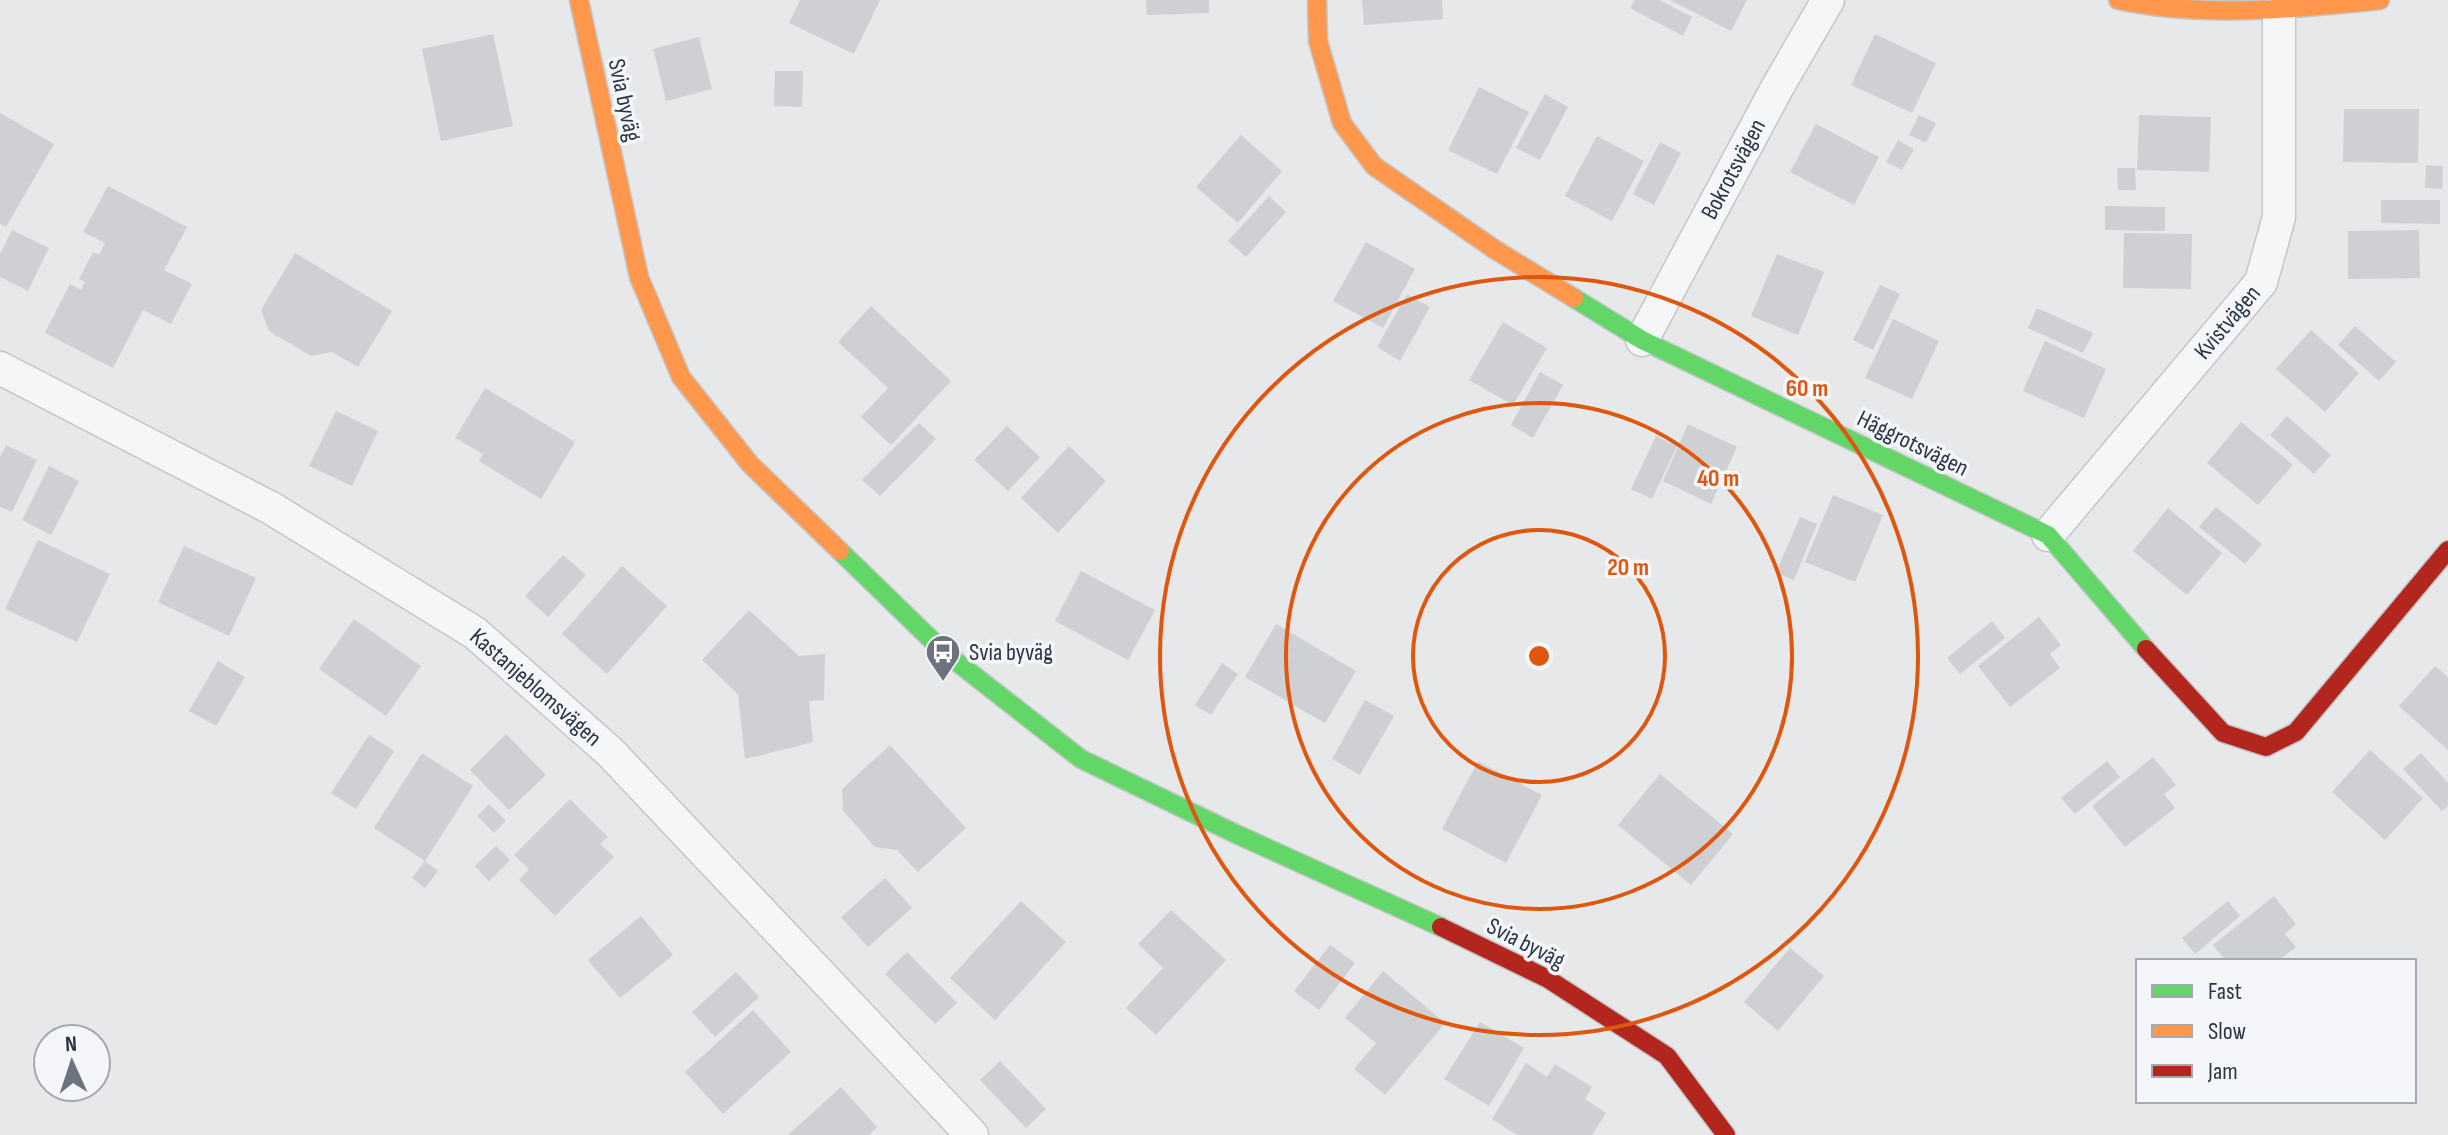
<svg xmlns="http://www.w3.org/2000/svg" width="2448" height="1135" font-family="'Sofia Sans Condensed',sans-serif">
<style>
.building{fill:#ced0d3}
.lines{fill:none;stroke-linecap:round;stroke-linejoin:round}
.street-casing{stroke:#c4c6c8;stroke-width:35}
.fast-casing{stroke:#c4c6c8;stroke-width:21}
.slow-casing{stroke:#c4c6c8;stroke-width:21}
.jam-casing{stroke:#c4c6c8;stroke-width:21}
.street{stroke:#f5f6f7;stroke-width:32}
.fast{stroke:#63d668;stroke-width:18}
.slow{stroke:#ff974d;stroke-width:18}
.jam{stroke:#b3261e;stroke-width:18}
.ring{fill:none;stroke:#df570f;stroke-width:4}
.labels{text-anchor:middle;stroke-width:7;stroke-linejoin:round;paint-order:stroke}
.street-label{font-size:24px;fill:#2b3445;stroke:#f4f6f9}
.poi-label{font-size:24px;fill:#2b3445;stroke:#f4f6f9;text-anchor:start}
.centre{fill:#df570f;stroke:#f4f6f9;stroke-width:4}
.ring-label{font-size:24px;text-anchor:middle;font-weight:bold;fill:#df570f;stroke:#f4f6f9;stroke-width:7;stroke-linejoin:round;paint-order:stroke}
</style>
<rect width="100%" height="100%" fill="#e6e8ea"/>
<g class="building">
<path d="M800,0h80l-26,54 -65,-31z"/>
<path d="M1146,0h63v13l-62,2z"/>
<path d="M1362,0h80l1,19 -79,6z"/>
<path d="M1635,0h24l33,17 -9,19 -53,-28z"/>
<path d="M1670,0h77l-16,31z"/>
<path d="M493,34l20,92 -72,15 -19,-92z"/>
<path d="M1875,34l61,29 -24,50 -61,-28z"/>
<path d="M699,37l13,52 -46,12 -13,-52z"/>
<path d="M775,71h28l-1,36 -28,-1z"/>
<path d="M1479,87l50,25 -32,62 -49,-24z"/>
<path d="M1545,94l23,13 -28,53 -24,-12z"/>
<path d="M2344,109h75l-1,54 -75,-1z"/>
<path d="M0,113l54,31 -48,83 -6,-3z"/>
<path d="M1919,115l17,8 -10,20 -17,-8z"/>
<path d="M2139,115l72,2 -2,55 -72,-2z"/>
<path d="M1816,124l63,33 -25,48 -64,-33z"/>
<path d="M1241,135l41,36 -44,52 -42,-36z"/>
<path d="M1597,136l47,25 -32,60 -47,-25z"/>
<path d="M1898,140l16,9 -12,21 -16,-8z"/>
<path d="M1660,142l21,11 -27,52 -21,-11z"/>
<path d="M2426,165l17,1 -1,23 -17,-1z"/>
<path d="M2117,168h18l1,22h-18z"/>
<path d="M108,186l79,41 -23,43 28,14 -21,40 -28,-14 -30,58 -68,-35 25,-49 11,6 4,-8 -6,-3 14,-27 6,3 6,-12 -22,-11z"/>
<path d="M1269,196l17,16 -40,45 -18,-16z"/>
<path d="M2381,200h59v24l-59,-1z"/>
<path d="M2105,206l60,1v24l-60,-1z"/>
<path d="M12,230l37,18 -21,43 -28,-14v-23z"/>
<path d="M2419,230l1,48 -72,1v-48z"/>
<path d="M2124,233l68,1 -1,55 -68,-1z"/>
<path d="M1366,242l49,27 -32,59 -50,-27z"/>
<path d="M295,253l97,58 -34,56 -26,-15 -21,4 -42,-25 -8,-21z"/>
<path d="M1777,254l47,18 -26,63 -47,-19z"/>
<path d="M1880,285l20,9 -27,56 -20,-10z"/>
<path d="M1407,294l23,13 -30,54 -23,-14z"/>
<path d="M871,306l80,75 -60,64 -30,-28 27,-29 -50,-46z"/>
<path d="M2037,308l56,25 -10,20 -55,-25z"/>
<path d="M1893,319l46,22 -27,58 -47,-21z"/>
<path d="M1503,322l44,26 -34,57 -44,-25z"/>
<path d="M2355,326l41,36 -17,19 -41,-36z"/>
<path d="M2311,330l48,43 -34,39 -49,-43z"/>
<path d="M2045,341l61,28 -22,49 -61,-27z"/>
<path d="M1540,372l23,13 -30,53 -22,-13z"/>
<path d="M485,388l90,54 -34,57 -62,-38 4,-7 -28,-16z"/>
<path d="M336,411l42,20 -26,55 -43,-20z"/>
<path d="M2287,416l44,39 -17,19 -44,-39z"/>
<path d="M2241,422l52,43 -35,40 -51,-42z"/>
<path d="M919,423l17,16 -56,57 -18,-16z"/>
<path d="M1688,424l49,23 -26,57 -48,-23z"/>
<path d="M1007,426l33,31 -32,34 -34,-31z"/>
<path d="M1656,436l21,10 -25,53 -21,-10z"/>
<path d="M6,445l31,15 -25,52 -12,-5v-50z"/>
<path d="M1069,446l37,35 -48,52 -37,-35z"/>
<path d="M49,466l30,15 -28,54 -29,-15z"/>
<path d="M1833,495l50,20 -28,67 -50,-20z"/>
<path d="M2216,507l46,37 -17,20 -46,-37z"/>
<path d="M2168,508l54,45 -35,42 -54,-44z"/>
<path d="M1800,517l17,7 -23,56 -18,-7z"/>
<path d="M38,540l72,34 -33,68 -72,-33z"/>
<path d="M184,546l72,32 -27,58 -71,-34z"/>
<path d="M563,555l23,20 -38,42 -23,-21z"/>
<path d="M622,566l45,40 -60,68 -45,-40z"/>
<path d="M1081,571l74,39 -27,50 -73,-39z"/>
<path d="M749,610l50,46 26,-2 -1,46 -15,1 4,41 -68,17 -7,-65 -36,-34z"/>
<path d="M2039,617l22,28 -11,9 10,14 -50,39 -32,-41z"/>
<path d="M354,619l67,47 -35,50 -67,-47z"/>
<path d="M1992,621l13,17 -45,36 -13,-16z"/>
<path d="M1276,624l80,47 -31,52 -80,-46z"/>
<path d="M218,661l27,16 -29,49 -27,-15z"/>
<path d="M1222,663l16,11 -27,41 -16,-10z"/>
<path d="M2435,666l13,11v73l-49,-44z"/>
<path d="M1365,700l29,16 -34,59 -28,-16z"/>
<path d="M506,734l40,41 -37,35 -39,-40z"/>
<path d="M369,735l25,16 -38,58 -25,-16z"/>
<path d="M890,745l76,83 -48,44 -21,-22 -22,-3 -32,-36 -1,-22z"/>
<path d="M2370,750l53,48 -38,42 -53,-48z"/>
<path d="M422,753l51,33 -48,75 13,10 -13,17 -13,-10 13,-17 -51,-33z"/>
<path d="M2421,753l27,30v23l-6,5 -39,-42z"/>
<path d="M2153,757l23,28 -12,9 11,14 -50,39 -33,-41z"/>
<path d="M1478,761l64,34 -36,68 -64,-34z"/>
<path d="M2107,761l13,16 -45,37 -14,-16z"/>
<path d="M1660,774l73,60 -42,51 -73,-60z"/>
<path d="M570,799l38,38 -8,7 14,13 -59,59 -36,-36 10,-11 -15,-14z"/>
<path d="M489,804l17,17 -12,12 -17,-17z"/>
<path d="M496,846l14,14 -21,21 -14,-15z"/>
<path d="M885,878l27,30 -44,39 -27,-30z"/>
<path d="M2274,896l22,28 -11,10 11,13 -18,14h-52l-13,-16z"/>
<path d="M1021,901l45,41 -71,78 -45,-42z"/>
<path d="M2228,901l12,15 -45,38 -13,-16z"/>
<path d="M1171,910l55,50 -70,75 -30,-27 37,-40 -25,-24z"/>
<path d="M641,916l32,39 -53,43 -32,-38z"/>
<path d="M1330,945l25,18 -36,47 -25,-19z"/>
<path d="M1790,948l34,28 -46,55 -34,-29z"/>
<path d="M907,952l50,51 -22,21 -50,-50z"/>
<path d="M1383,971l62,52 -60,72 -31,-26 22,-26 -31,-25z"/>
<path d="M736,972l23,25 -44,40 -23,-25z"/>
<path d="M753,1010l38,42 -68,62 -38,-42z"/>
<path d="M1480,1022l44,26 -35,58 -45,-27z"/>
<path d="M1000,1061l46,48 -20,19 -46,-48z"/>
<path d="M1526,1063l21,14 8,-13 37,23 -7,12 21,14 -14,22h-75l-25,-16z"/>
<path d="M841,1087l36,40 -8,8h-81z"/>
</g>
<g class="lines">
<defs>
<g id="street">
<path d="M1642,340l135,-252 51,-88"/>
<path d="M0,368l271,140 204,125 135,119 362,383"/>
<path d="M2048,535l213,-253 18,-65v-206"/>
</g>
<g id="fast">
<path d="M1574,298l68,42 406,195 98,114"/>
<path d="M840,551l104,101 137,107 155,75 205,93"/>
</g>
<g id="slow">
<path d="M579,0l60,277 42,100 69,87 90,87"/>
<path d="M1317,0l1,41 24,82 32,43 120,83 80,49"/>
<path d="M2118,0c83,18 178,9 262,0"/>
</g>
<g id="jam">
<path d="M2146,649l77,84 43,14 30,-15 152,-182"/>
<path d="M1441,927l107,52 119,77 59,79"/>
</g>
</defs>
<use href="#street" class="street-casing"/>
<use href="#fast" class="fast-casing"/>
<use href="#slow" class="slow-casing"/>
<use href="#jam" class="jam-casing"/>
<use href="#street" class="street"/>
<use href="#fast" class="fast"/>
<use href="#slow" class="slow"/>
<use href="#jam" class="jam"/>
</g>
<g class="ring">
<circle cx="1539" cy="656" r="126"/>
<circle cx="1539" cy="656" r="253"/>
<circle cx="1539" cy="656" r="379"/>
</g>
<defs>
<symbol id="bus-pin" viewBox="-11 -11 22 30"><path d="M0 17L-7.5 6A9.5 9.5 0 1 1 7.5 6Z" fill="#6c737f" stroke="#f4f6f9"/><path d="M-5-6H5V4H4V6H2V4H-2V6H-4V4H-5ZM-3.5-4V0h7V-4ZM-3.5 1.2v1.5H-2V1.2ZM2 1.2v1.5H3.5V1.2Z" fill="#fff"/></symbol>
</defs>
<g fill-rule="evenodd">
<use href="#bus-pin" x="923" y="632" width="40" height="54"/>
</g>
<g class="labels">
<g class="street-label">
<text transform="translate(625 100) rotate(78)" y="8">Svia byväg</text>
<text transform="translate(1733 169) rotate(-62)" y="8">Bokrotsvägen</text>
<text transform="translate(2227 322) rotate(-50)" y="8">Kvistvägen</text>
<text transform="translate(1913 443) rotate(26)" y="8">Häggrotsvägen</text>
<text transform="translate(536 687) rotate(41)" y="8">Kastanjeblomsvägen</text>
<text transform="translate(1526 943) rotate(27)" y="8">Svia byväg</text>
</g>
<g class="poi-label">
<text x="969" y="660">Svia byväg</text>
</g>
</g>
<circle cx="1539" cy="656" r="12" class="centre"/>
<g class="ring-label">
<text x="1807" y="396">60 m</text>
<text x="1718" y="486">40 m</text>
<text x="1628" y="575">20 m</text>
</g>
<rect x="2136" y="959" width="280" height="144" fill="#f4f6f9" stroke="#a4a8b1" stroke-width="2"/>
<rect x="2152" y="985" width="40" height="12" fill="#63d668" stroke="#a4a8b1" stroke-width="2"/>
<text x="2208" y="999" font-size="24" fill="#2b3445">Fast</text>
<rect x="2152" y="1025" width="40" height="12" fill="#ff974d" stroke="#a4a8b1" stroke-width="2"/>
<text x="2208" y="1039" font-size="24" fill="#2b3445">Slow</text>
<rect x="2152" y="1065" width="40" height="12" fill="#b3261e" stroke="#a4a8b1" stroke-width="2"/>
<text x="2208" y="1079" font-size="24" fill="#2b3445">Jam</text>
<g transform="translate(72 1063) rotate(357)"><circle r="38" fill="#f4f6f9" stroke="#a4a8b1" stroke-width="2"/>
<path d="M0-6L14 30L0 20L-14 30Z" fill="#6c737f"/>
<text y="-12" font-size="22" font-weight="bold" text-anchor="middle" fill="#2b3445">N</text>
</g>
</svg>
